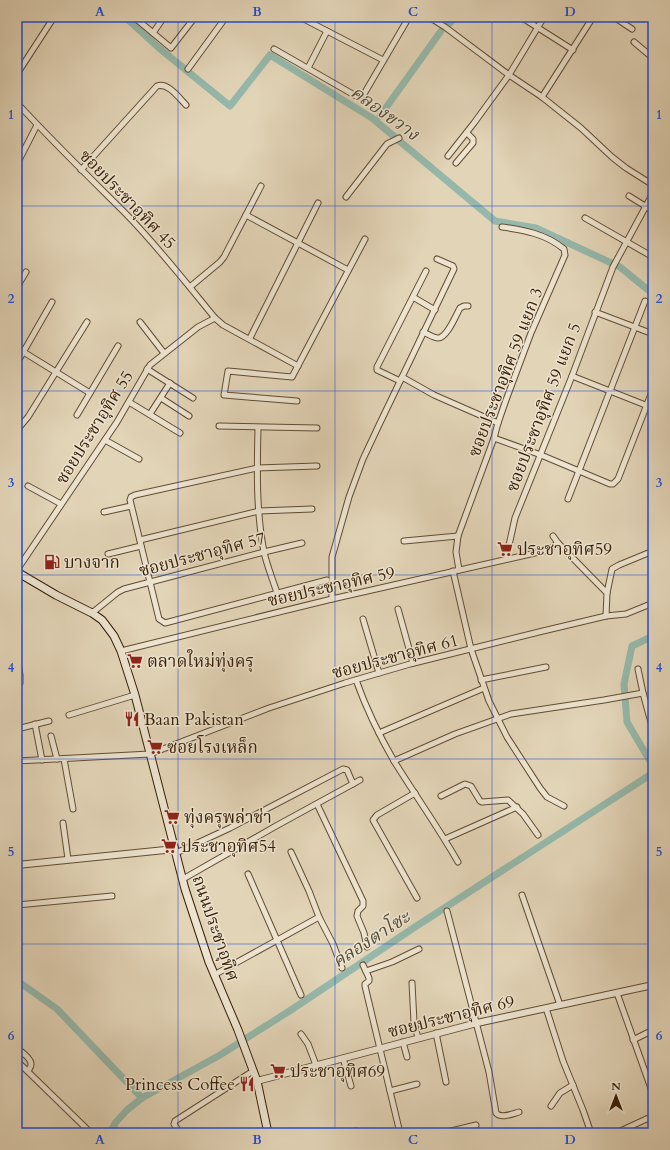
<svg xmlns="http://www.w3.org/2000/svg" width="670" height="1150" font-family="Cardo,'Noto Serif Thai',serif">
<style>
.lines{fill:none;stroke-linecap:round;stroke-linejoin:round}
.canal{stroke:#95b8aa;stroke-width:7}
.minor-casing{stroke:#624c30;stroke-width:7}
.tertiary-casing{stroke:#624c30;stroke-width:8}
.secondary-casing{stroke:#381e03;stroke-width:9}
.minor{stroke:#ece3d0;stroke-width:5}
.tertiary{stroke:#ece3d0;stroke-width:6}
.secondary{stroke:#ece3d0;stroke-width:7}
.grid{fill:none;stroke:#1d4ed8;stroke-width:1;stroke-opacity:0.55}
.labels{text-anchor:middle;stroke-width:3;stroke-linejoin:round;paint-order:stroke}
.street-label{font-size:17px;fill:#381e03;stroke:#ece3d0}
.poi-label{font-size:17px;fill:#381e03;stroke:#ece3d0;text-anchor:start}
.water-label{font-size:18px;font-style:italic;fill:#544c35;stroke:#ece3d0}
.neatline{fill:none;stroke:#1d4ed8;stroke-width:1.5}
.grid-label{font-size:13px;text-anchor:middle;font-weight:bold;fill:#1d4ed8}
</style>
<rect width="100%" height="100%" fill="#e2d4b7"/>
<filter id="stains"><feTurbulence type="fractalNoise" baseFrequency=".005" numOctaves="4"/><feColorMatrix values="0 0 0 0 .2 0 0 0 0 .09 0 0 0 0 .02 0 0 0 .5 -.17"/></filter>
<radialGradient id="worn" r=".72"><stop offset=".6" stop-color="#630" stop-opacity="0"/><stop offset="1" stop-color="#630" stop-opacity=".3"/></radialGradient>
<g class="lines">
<g class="canal">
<path d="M125,17l34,31 71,58 40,-51 102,63 123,103 41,7 84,39 33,27"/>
<path d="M449,24l6,-7"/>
<path d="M380,116l61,-85"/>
<path d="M653,636l-21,10 -8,38 3,38 26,44"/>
<path d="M17,982h2l38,27 85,89"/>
<path d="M110,1133l6,-11 11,-12 15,-12 78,-43 71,-45 124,-83 238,-154"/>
</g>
<defs>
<g id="minor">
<path d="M134,17l37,31 24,-31"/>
<path d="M300,17l83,43"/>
<path d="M429,17l16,10 64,48 33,22 39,31 31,29 14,11 27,17"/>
<path d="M521,17l52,33"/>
<path d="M614,17l18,12"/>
<path d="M153,33l11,-16"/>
<path d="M634,42l19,16"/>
<path d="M274,49l82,47h4l4,-2 45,-77"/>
<path d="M308,68l19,-37"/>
<path d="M188,69l38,-52"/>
<path d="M17,74l37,-57"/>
<path d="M542,97l51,-80"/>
<path d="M17,103c36,39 74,76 111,113 31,32 59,68 87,102l8,7 75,41"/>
<path d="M448,156l26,-33 35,-48 35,-58"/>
<path d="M456,163l17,-20v-4l-6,-6"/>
<path d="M17,164l20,-39"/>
<path d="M81,170l76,-84c11,-4 22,12 29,19"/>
<path d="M629,196l24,15"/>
<path d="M346,197l41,-53 12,-6"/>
<path d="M246,215l102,55"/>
<path d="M585,218l68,39"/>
<path d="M17,287l9,-15"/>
<path d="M190,287l30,-25 4,-5 37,-71"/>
<path d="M413,297l22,13"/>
<path d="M595,312l58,22"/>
<path d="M140,322l24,31"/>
<path d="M423,332c5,2 11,6 15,6 9,0 18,-23 22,-30l4,-2h4"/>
<path d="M250,338l68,-135"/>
<path d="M17,348l73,45"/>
<path d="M17,363l35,-61"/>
<path d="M147,369l46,29"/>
<path d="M572,376l81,32"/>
<path d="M402,377l32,18 64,28"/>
<path d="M400,381l-23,-11v-3l49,-96"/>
<path d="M161,398l28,18"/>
<path d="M297,401l-73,-6 4,-24 64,6 73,-138"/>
<path d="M129,402l51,31"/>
<path d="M150,414l20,-31"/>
<path d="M77,415l41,-69"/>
<path d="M219,426l98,2"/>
<path d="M258,428c-1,41 -2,83 6,124 3,14 9,28 13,41"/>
<path d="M17,430l11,-13 59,-95"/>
<path d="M494,438l47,17 69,29h3l5,-5 35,-90"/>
<path d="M105,440l34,19"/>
<path d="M317,466l-60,2 -122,27 -4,2 -1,3 29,119 6,4 162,-43"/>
<path d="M28,486l33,18"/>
<path d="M568,499l77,-198"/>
<path d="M104,512l27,-6"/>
<path d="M553,536l5,7"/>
<path d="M140,540l119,-29 53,-2"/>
<path d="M404,541l54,-5"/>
<path d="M108,554l33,-8"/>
<path d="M506,559l9,-41 57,-142 41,-109 40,-74"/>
<path d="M17,570l100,-148 33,-57 48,-38 17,-9"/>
<path d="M459,570l-3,-18 2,-16 36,-98 4,-15 8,-23 25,-67 34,-78 -1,-6c-18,-15 -40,-19 -62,-22"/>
<path d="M453,571l18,78 18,52 18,36 33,51 7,9 17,9"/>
<path d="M332,599v-42l17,-60 14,-38 16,-34 75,-156 -1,-3 -16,-7"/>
<path d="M398,609l15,54"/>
<path d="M92,613l26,-21 6,-3 140,-37 38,-9"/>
<path d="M606,616l1,-23 5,-24 7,-4 34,-14"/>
<path d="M363,619l16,54"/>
<path d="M121,651l211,-52 216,-49 10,-7 49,50"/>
<path d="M17,656l3,19v8l-3,2"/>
<path d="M638,669l5,24 10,37"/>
<path d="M356,680c10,28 23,55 38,81 21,34 44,66 64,101"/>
<path d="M481,680l65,-13"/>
<path d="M69,715l66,-20"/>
<path d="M35,724l7,36"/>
<path d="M17,729l32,-8"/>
<path d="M379,733l105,-45"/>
<path d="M51,736l6,23"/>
<path d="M64,759l9,50"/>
<path d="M17,761l133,-7 119,-46 76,-25 65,-19 133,-33 63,-15 20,-2 27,-11"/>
<path d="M394,761l61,-27 56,-20 93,-14 39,-7"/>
<path d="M415,793l-38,22 -4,5 44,78"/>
<path d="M441,796l24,-12 6,2 9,15 2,1 26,-2 15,14 15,21"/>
<path d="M317,804l46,97v5l-5,5 -1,5 7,17 3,14"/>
<path d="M63,823l5,36"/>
<path d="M445,839l72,-32"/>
<path d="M291,852l18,39 10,26 14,27 9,24"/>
<path d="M176,853l54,-25 113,-59 4,1 6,14"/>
<path d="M248,874l53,121"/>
<path d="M183,879l93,-53 84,-46"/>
<path d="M522,895l38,110"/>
<path d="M17,905l95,-9"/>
<path d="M447,911l42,161 7,41c5,6 16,1 23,-1"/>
<path d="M363,965l6,13v3l-4,3v2l35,147"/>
<path d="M366,971l26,-9 27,-13"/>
<path d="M214,975l105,-58"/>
<path d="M412,983l2,39 4,16"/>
<path d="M617,993l36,101"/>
<path d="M546,1008l17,53 20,49 8,23"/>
<path d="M436,1033l10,49"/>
<path d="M301,1034l7,10 8,21"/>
<path d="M633,1040l20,-10"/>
<path d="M403,1042l4,15"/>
<path d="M17,1049c4,2 15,10 14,16 0,2 -2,4 -3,6"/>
<path d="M343,1058l8,28"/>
<path d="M17,1061l74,72"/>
<path d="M390,1091l27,-7"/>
<path d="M551,1106l9,-13 13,-8"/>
<path d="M180,1133l-6,-9 1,-3 78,-50"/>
<path d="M346,1133l10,-2"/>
<path d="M443,1133l33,-8"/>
<path d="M616,1133l37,-17"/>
</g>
<g id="tertiary">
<path d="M17,865l158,-16"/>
<path d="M257,1081l220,-58 176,-38"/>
</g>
<path id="secondary" d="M17,572l39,23 36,18 10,7 12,16 7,15 14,44 50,194 24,73 29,68 19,51 11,52"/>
</defs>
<use href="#minor" class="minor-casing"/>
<use href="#tertiary" class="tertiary-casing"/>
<use href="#secondary" class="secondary-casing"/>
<use href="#minor" class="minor"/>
<use href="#tertiary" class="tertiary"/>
<use href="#secondary" class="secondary"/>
</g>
<path class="grid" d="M178,17v1116M335,17v1116M492,17v1116M17,206h636M17,391h636M17,575h636M17,759h636M17,944h636"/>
<defs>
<symbol id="supermarket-bare" viewBox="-9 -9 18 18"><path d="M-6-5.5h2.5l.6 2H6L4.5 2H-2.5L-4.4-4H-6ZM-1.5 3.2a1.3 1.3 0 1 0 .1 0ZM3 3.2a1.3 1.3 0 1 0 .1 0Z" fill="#8f2418" stroke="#ece3d0" stroke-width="2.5" paint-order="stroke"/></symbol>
<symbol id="fuel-bare" viewBox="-9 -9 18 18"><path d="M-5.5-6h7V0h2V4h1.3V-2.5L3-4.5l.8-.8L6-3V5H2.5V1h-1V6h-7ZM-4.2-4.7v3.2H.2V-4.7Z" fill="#8f2418" stroke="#ece3d0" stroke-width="2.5" paint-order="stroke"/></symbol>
<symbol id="restaurant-bare" viewBox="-9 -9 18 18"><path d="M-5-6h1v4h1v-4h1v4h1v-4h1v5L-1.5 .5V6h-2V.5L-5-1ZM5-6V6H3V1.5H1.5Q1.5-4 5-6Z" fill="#8f2418" stroke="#ece3d0" stroke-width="2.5" paint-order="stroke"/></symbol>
</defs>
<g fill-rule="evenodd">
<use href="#supermarket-bare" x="494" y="538" width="22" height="22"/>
<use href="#fuel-bare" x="41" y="551" width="22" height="22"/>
<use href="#supermarket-bare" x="124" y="650" width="22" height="22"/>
<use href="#restaurant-bare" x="121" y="708" width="22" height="22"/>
<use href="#supermarket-bare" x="144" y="736" width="22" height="22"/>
<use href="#supermarket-bare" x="161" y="806" width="22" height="22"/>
<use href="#supermarket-bare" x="158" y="835" width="22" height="22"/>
<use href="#supermarket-bare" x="267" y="1060" width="22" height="22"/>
<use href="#restaurant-bare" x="236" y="1073" width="22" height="22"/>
</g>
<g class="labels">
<g class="street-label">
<text transform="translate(128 199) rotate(46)" y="6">ซอยประชาอุทิศ 45</text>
<text transform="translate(505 372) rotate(-69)" y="6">ซอยประชาอุทิศ 59 แยก 3</text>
<text transform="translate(543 407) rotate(-69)" y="6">ซอยประชาอุทิศ 59 แยก 5</text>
<text transform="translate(94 427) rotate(-58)" y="6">ซอยประชาอุทิศ 55</text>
<text transform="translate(202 554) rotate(-15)" y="6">ซอยประชาอุทิศ 57</text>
<text transform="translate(331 586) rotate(-13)" y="6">ซอยประชาอุทิศ 59</text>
<text transform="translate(395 656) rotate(-15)" y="6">ซอยประชาอุทิศ 61</text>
<text transform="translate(216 928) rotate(71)" y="6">ถนนประชาอุทิศ</text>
<text transform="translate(451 1016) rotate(-14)" y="6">ซอยประชาอุทิศ 69</text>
</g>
<g class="poi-label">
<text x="517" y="555">ประชาอุทิศ59</text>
<text x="64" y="568">บางจาก</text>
<text x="147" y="667">ตลาดใหม่ทุ่งครุ</text>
<text x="144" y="725">Baan Pakistan</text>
<text x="167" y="753">ซอยโรงเหล็ก</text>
<text x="184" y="823">ทุ่งครุพล่าช่า</text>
<text x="181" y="852">ประชาอุทิศ54</text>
<text x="290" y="1077">ประชาอุทิศ69</text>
<text x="235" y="1090" text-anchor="end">Princess Coffee</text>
</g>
<g class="water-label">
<text transform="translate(385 113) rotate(36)" y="6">คลองขวาง</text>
<text transform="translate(371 939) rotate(-33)" y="6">คลองตาโซะ</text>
</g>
</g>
<rect width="670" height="1150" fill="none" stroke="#e2d4b7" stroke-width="44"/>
<g transform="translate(616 1096)" stroke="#ece3d0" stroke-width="3" paint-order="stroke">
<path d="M0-3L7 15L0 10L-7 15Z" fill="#381e03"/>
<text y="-6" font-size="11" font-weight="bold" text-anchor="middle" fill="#381e03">N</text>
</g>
<rect x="22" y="22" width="626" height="1106" class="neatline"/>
<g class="grid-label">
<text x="100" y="16">A</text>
<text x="257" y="16">B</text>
<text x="413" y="16">C</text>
<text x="570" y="16">D</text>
<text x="11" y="119">1</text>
<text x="659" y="119">1</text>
<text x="11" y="303">2</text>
<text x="659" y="303">2</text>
<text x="11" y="487">3</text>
<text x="659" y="487">3</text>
<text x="11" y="672">4</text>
<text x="659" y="672">4</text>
<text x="11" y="856">5</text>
<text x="659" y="856">5</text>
<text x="11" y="1040">6</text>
<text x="659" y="1040">6</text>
<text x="100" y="1144">A</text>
<text x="257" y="1144">B</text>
<text x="413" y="1144">C</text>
<text x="570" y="1144">D</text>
</g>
<rect width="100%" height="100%" filter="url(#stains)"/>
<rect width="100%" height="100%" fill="url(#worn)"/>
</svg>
